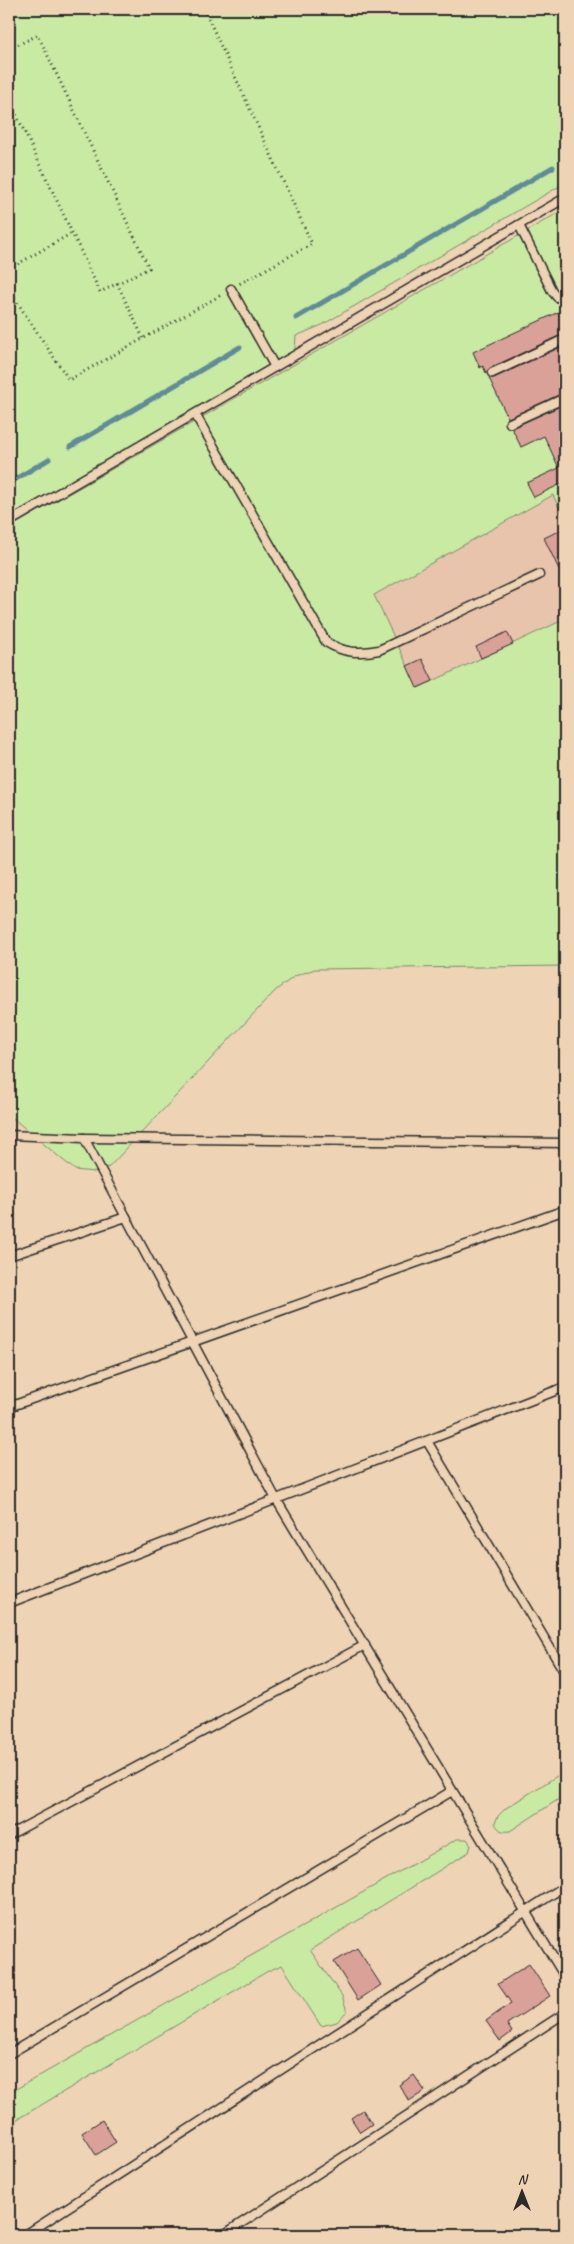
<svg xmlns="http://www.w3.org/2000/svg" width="574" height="2244" font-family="Caveat,sans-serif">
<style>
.built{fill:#e8c4ad}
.green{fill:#c9eaa3;stroke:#7a8a67}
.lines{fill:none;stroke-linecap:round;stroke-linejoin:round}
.stream{stroke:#5e8c98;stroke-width:5}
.building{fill:#daa199;stroke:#2b2b2b}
.service-casing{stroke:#2b2b2b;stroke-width:11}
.path{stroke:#2b2b2b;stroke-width:3;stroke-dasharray:1 4;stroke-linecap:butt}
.service{stroke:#eed3b5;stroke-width:8}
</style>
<rect width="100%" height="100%" fill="#eed3b5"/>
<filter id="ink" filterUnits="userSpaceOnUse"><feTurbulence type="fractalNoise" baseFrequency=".02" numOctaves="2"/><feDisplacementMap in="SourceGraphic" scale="10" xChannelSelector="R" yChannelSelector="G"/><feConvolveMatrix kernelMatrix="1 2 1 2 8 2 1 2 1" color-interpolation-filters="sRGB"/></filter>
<g filter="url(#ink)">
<path class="built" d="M553,495l12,26v98l-148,69 -43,-93z"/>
<g class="green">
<path d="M9,9h556v174l-243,142 -26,11 -1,13 -5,10 -281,160z"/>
<path d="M565,209v312l-12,-26 -179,100 44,93 147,-69v347l-250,3 -20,7 -19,14 -167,177 -15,5 -19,-2 -66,-55v-587z"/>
<path d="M565,1771v24l-55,36c-8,1 -11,0 -15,-8l3,-7 8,-8z"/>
<path d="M457,1839h10l4,6 -2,7 -159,98 32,46 5,15 -10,11 -16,4 -39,-61 -14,6 -259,153v-31z"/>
</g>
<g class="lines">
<g class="stream">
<path d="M296,318l257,-151"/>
<path d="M70,447l170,-100"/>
<path d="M9,483l40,-24"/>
</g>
</g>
<g class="building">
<path d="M565,309v24l-75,35 -4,5 -3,-7 -3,2 -7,-16z"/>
<path d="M565,345v47l-57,26 -19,-40h5z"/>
<path d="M565,404v78l-31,15 -7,-14 32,-15 -15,-32 -23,11 -9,-19z"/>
<path d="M565,528v54l-21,-44z"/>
<path d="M507,632l6,12 -32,14 -5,-11z"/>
<path d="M422,659l11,22 -16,7 -10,-22z"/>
<path d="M357,1948l24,37 -23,15 -24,-38z"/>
<path d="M529,1964l21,32 -43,28 5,8 -12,9 -14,-20 25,-18 -13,-19z"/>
<path d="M414,2075l11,16 -16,10 -10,-16z"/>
<path d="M363,2110l9,14 -12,8 -9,-14z"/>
<path d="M102,2120l14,22 -20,13 -14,-22z"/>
</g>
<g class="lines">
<defs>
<g id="service">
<path d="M519,225l33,66 5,6 8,3"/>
<path d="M231,289l44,78"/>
<path d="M492,373l73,-34"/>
<path d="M195,414l131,228c18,11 32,12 53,8l160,-75"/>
<path d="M510,423l55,-25"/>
<path d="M9,522l556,-324"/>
<path d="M9,1135l75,3 192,361 289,478"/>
<path d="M84,1138l481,5"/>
<path d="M9,1256l117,-39"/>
<path d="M9,1407l556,-197"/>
<path d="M427,1441l138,232"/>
<path d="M9,1603l556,-216"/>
<path d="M9,1835l356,-190"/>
<path d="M9,2054l443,-263"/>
<path d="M25,2235l540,-349"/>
<path d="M223,2235l342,-222"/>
</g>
</defs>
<use href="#service" class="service-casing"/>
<g class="path">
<path d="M204,9l108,235 -73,40"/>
<path d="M9,39l4,8"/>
<path d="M9,49l29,-14 111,233 -49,24 -91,-193"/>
<path d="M9,269l63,-36"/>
<path d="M117,283l26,55"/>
<path d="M9,290l60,90 154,-86"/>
</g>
<use href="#service" class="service"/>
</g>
</g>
<rect width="574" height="2244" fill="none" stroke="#eed3b5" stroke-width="30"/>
<rect x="15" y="15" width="544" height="2214" fill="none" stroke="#2b2b2b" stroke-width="2" filter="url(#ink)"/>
<g transform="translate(522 2192)" stroke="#eed3b5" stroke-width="4" paint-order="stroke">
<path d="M0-4L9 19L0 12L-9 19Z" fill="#2b2b2b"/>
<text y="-8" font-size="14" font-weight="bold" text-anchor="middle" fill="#2b2b2b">N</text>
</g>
</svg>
